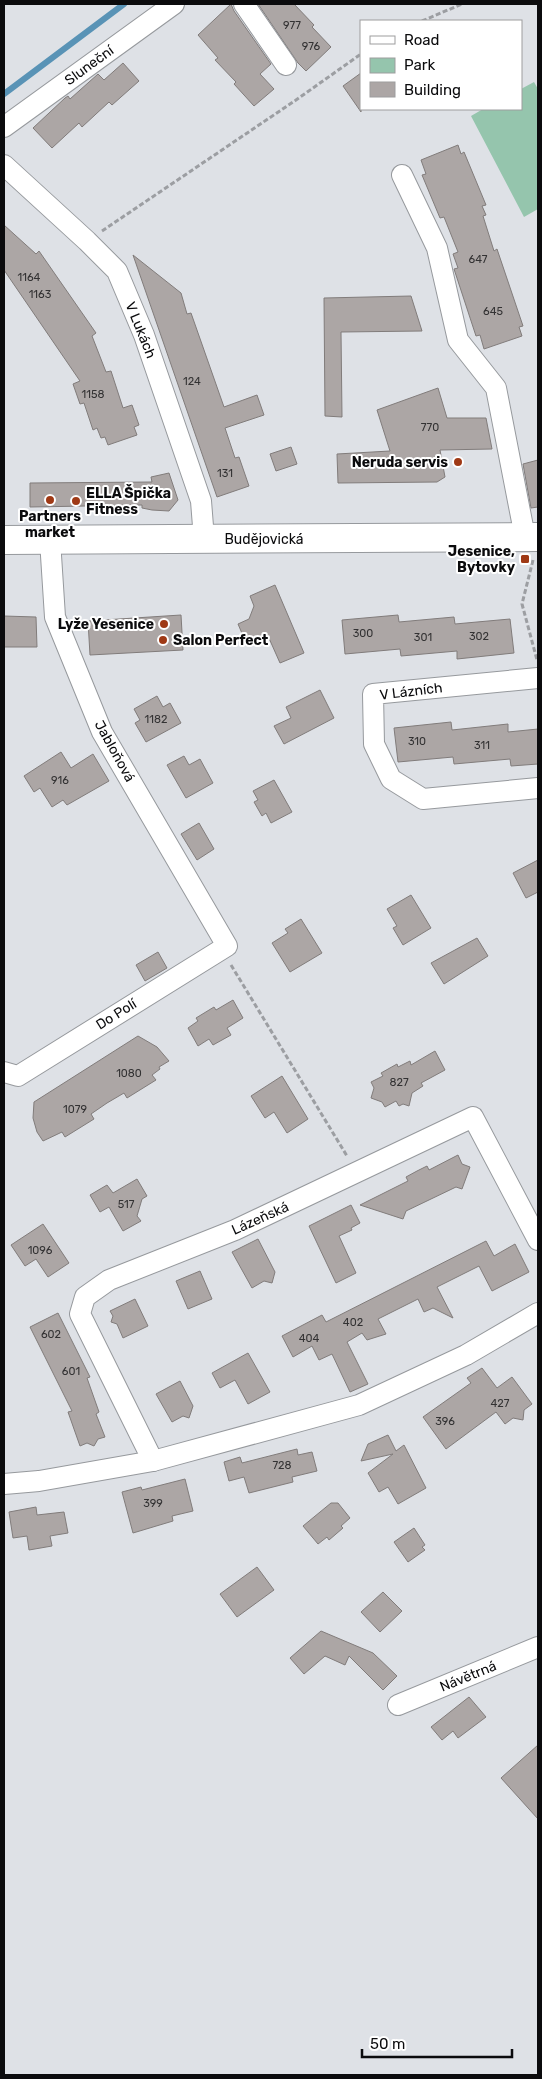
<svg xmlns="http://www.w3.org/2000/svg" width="542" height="2079" font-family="Rubik,sans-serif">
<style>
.green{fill:#95c5ad}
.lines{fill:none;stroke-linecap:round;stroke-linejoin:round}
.stream{stroke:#5993b6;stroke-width:6}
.building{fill:#aca6a5;stroke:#817c7b}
.street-casing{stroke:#96999d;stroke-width:22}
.secondary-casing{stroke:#96999d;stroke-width:30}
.path{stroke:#9c9ea2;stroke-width:3;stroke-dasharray:5 2.5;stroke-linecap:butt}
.street{stroke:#fff;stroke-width:20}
.secondary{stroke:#fff;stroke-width:28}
.poi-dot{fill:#9f3915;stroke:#fff;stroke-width:2}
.labels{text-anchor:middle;stroke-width:4;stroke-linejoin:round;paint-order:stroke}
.number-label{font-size:11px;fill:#333233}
.street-label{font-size:14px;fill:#0b0b0d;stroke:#fff}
.poi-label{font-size:14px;font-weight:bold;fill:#0b0b0d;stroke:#fff;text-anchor:end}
</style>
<rect width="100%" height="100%" fill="#dee1e6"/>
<path class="green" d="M534,82l4,7v120l-14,8 -53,-101 12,-7h38v-20z"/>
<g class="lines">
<path class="stream" d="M4,94l120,-90"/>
</g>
<g class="building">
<path d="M231,4l3,7 37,53 -11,10 14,15 -20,17 -20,-22 2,-2 -21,-22 3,-2 -20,-23z"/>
<path d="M258,4h36l20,21 -2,2 19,20 -25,24 -8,-8z"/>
<path d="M123,63l16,18 -27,24 -3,-3 -27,25 -3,-4 -27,25 -19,-20 32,-30 3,-2 2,3 28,-25 6,6z"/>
<path d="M361,73v39l-18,-26z"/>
<path d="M458,145l3,9 3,-2 22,53 -4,1 4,9 -3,1 11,35 3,-2 26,77 -4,1 3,9 -38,13 -4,-14 -4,1 -22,-67 4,-1 -5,-14 5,-2 -14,-35 -4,1 -18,-43 4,-1 -5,-14z"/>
<path d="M4,225l32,29 3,-3 57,82 -4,3 14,36 5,-1 12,37 9,-3 7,20 -5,2 3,8 -29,10 -3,-8 -4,1 -4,-10 -4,2 -9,-27 -4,1 -7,-20 7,-3 -76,-111z"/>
<path d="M133,255l48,38 6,21 4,-1 33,94 33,-12 7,20 -39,13 10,30 4,-1 10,29 -32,11z"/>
<path d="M411,296l11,35 -81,1 1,85 -17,-1 -1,-118z"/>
<path d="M438,388l9,30h39l6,31 -52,1 5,27 -8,5 -99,1 -1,-29 53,-3 -13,-41z"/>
<path d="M291,447l6,17 -21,7 -6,-17z"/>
<path d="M538,460v47l-7,1 -8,-44z"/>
<path d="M169,473l9,27 -9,11 -17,-1 -10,-2v-3l-112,2v-24l122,-1 -1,-5z"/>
<path d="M275,585l29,68 -24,10 -12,-27 -21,9 -9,-21 11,-5 5,-13 -4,-10z"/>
<path d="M181,615l2,35 -93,5 -2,-34z"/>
<path d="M398,615l1,7 55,-5 1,7 55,-5 4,34 -57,6v-8l-56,5 -1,-7 -55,5 -3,-34z"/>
<path d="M4,616l32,1 1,30h-33z"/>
<path d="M320,690l14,28 -50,26 -10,-18 17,-8 -5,-11z"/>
<path d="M157,696l6,11 7,-4 11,20 -35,19 -11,-19 5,-3 -6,-11z"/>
<path d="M451,722l1,8 56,-6v8l30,-3v35l-27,2 -1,-7 -56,5 -1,-7 -55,5 -4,-34z"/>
<path d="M61,752l10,16 22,-14 16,27 -42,24 -4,-5 -11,7 -12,-19 -6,4 -10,-16z"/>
<path d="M184,756l5,9 11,-6 13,24 -27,15 -19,-33z"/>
<path d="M274,780l18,32 -21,11 -5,-10 -4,3 -8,-14 4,-2 -5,-9z"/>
<path d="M199,823l15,26 -17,11 -16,-26z"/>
<path d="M538,860v32l-12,6 -13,-25z"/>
<path d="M411,895l20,33 -28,17 -10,-17 4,-2 -10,-17z"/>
<path d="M301,919l21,34 -32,19 -18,-29 16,-10 -3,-4z"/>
<path d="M477,938l11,18 -44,28 -13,-21z"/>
<path d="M158,952l9,16 -22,13 -9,-16z"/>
<path d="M233,1000l10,18 -16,10 4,7 -18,10 -4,-6 -11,7 -10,-18 10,-7 -2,-3 18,-11 2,3z"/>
<path d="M138,1036l19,11 12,14 -10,6 1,2 -8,6 4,5 -29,18 -3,-5 -17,10 -16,11 3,5 -29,18 -3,-5 -19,9 -6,-9 -4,-14 1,-16z"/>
<path d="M435,1051l10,19 -24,13 2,3 -11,7 -3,13 -6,-2 -4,2 -3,-5 -11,6 -3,-5 -11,-4 3,-10 -3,-6 12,-6 -2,-3 16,-9 1,3 12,-6 1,4z"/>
<path d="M282,1076l26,43 -21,14 -13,-21 -9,6 -14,-22z"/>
<path d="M458,1155l4,9 8,3 -8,22 -6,-2 -50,24 -3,8 -43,-14 48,-24 -2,-4 11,-6 10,-5 2,4z"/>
<path d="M137,1179l10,17 -5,3 -5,17 4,5 -18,10 -14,-24 -9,5 -10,-17 17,-10 6,8z"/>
<path d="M351,1205l9,18 -9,5 1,2 -13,6 17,37 -20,10 -27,-57z"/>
<path d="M43,1224l26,39 -21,14 -12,-18 -11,7 -14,-21z"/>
<path d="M258,1239l17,33 -3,11 -8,-2 -12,7 -20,-36z"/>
<path d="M486,1241l8,15 21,-12 14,28 -37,19 -13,-25 -42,21 16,31 -20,-10 -9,4 -6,-13 -40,20 8,15 -19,6 -5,-7 -15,9 21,42 -18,8 -18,-38 -13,6 -7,-14 -19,11 -11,-21 40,-21 4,7z"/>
<path d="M200,1271l12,28 -24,10 -12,-28z"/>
<path d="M135,1299l13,27 -25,12 -6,-14 -6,-2 2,-6 -3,-5z"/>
<path d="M58,1313l32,64 -3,1 12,34 -3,2 9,23 -7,2 -4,7 -7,-3 -7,3 -12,-34 4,-1 -42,-84z"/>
<path d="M248,1353l22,39 -22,12 -13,-24 -15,8 -8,-15z"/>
<path d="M482,1368l15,20 15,-11 20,27 -8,6 -1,10 -10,-2 -8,6 -9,-12 -50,37 -23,-32 48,-34 -4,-5z"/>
<path d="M180,1381l13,25 -4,12 -6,-2 -11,6 -16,-28z"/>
<path d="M388,1435l8,16 8,-6 22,43 -28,16 -10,-17 -9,5 -11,-19 25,-19 -32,7 7,-17z"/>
<path d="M297,1449l1,6 14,-3 5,19 -25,6 1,5 -44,11 -5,-16 -15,4 -5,-19 16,-5 2,6z"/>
<path d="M185,1479l8,32 -21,5 1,5 -40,12 -11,-41 19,-5 1,3z"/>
<path d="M331,1503h7l12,15 -9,8 2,2 -14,12 -2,-3 -9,7 -15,-18z"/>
<path d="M36,1507l1,8 27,-3 4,21 -18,3 2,10 -23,4 -2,-14 -14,2 -4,-26z"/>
<path d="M414,1528l11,17 -3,2 3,3 -17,12 -14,-20z"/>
<path d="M257,1567l17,23 -37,27 -17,-23z"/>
<path d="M383,1592l19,19 -22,21 -19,-20z"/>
<path d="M321,1631l52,22 24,23 -14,14 -34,-34 -4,9 -20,-9 -21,18 -14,-16z"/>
<path d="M469,1697l17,20 -28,21 -5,-7 -11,9 -11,-13z"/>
<path d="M538,1745v74l-37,-41z"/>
</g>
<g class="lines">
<defs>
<g id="street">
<path d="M244,4l42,61"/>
<path d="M4,127l170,-123"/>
<path d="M4,165l83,76 30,30 27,64 57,166 3,38"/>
<path d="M402,175l35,73 21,92 38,48 29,149"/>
<path d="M538,678l-165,16 1,50 17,35 32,20 115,-11"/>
<path d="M4,1072l14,4 209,-130 -125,-214 -47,-115 -5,-77"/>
<path d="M153,1461l-73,-147 5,-17 24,-17 126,-50 238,-113 65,123"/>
<path d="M4,1484l35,-3 114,-20 206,-56 107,-50 72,-42"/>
<path d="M398,1705l140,-58"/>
</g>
<path id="secondary" d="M4,540l534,-3"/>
</defs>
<use href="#street" class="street-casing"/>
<use href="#secondary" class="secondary-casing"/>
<g class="path">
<path d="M422,21l40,-17"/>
<path d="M102,231l194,-131 65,-46"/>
<path d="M533,560l-11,44 15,56"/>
<path d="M231,965l116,191"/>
</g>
<use href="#street" class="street"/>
<use href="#secondary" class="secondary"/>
</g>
<g class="poi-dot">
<circle cx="458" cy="462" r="5"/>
<circle cx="50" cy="500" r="5"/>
<circle cx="76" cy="501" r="5"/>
<rect x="520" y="554" width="10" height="10" rx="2.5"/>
<circle cx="164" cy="624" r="5"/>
<circle cx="163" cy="640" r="5"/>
</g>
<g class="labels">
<g class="number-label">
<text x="292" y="29">977</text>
<text x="311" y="50">976</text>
<text x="478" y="263">647</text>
<text x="29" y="281">1164</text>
<text x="40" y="298">1163</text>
<text x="493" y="315">645</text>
<text x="192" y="385">124</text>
<text x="93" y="398">1158</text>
<text x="430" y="431">770</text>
<text x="225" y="477">131</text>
<text x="363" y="637">300</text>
<text x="479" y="640">302</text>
<text x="423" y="641">301</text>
<text x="156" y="723">1182</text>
<text x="417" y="745">310</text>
<text x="482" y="749">311</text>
<text x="60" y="784">916</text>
<text x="129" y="1077">1080</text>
<text x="399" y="1086">827</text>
<text x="75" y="1113">1079</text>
<text x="126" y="1208">517</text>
<text x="40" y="1254">1096</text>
<text x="353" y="1326">402</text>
<text x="51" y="1338">602</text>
<text x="309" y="1342">404</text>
<text x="71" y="1375">601</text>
<text x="500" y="1407">427</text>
<text x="445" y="1425">396</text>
<text x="282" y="1469">728</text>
<text x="153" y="1507">399</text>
</g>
<g class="street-label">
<text transform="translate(89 65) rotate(-36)" y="5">Sluneční</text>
<text transform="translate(141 330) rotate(68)" y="5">V Lukách</text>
<text x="264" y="544">Budějovická</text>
<text transform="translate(411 691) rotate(-7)" y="5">V Lázních</text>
<text transform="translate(115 751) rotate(61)" y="5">Jabloňová</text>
<text transform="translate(116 1014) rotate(-32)" y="5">Do Polí</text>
<text transform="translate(260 1218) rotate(-24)" y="5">Lázeňská</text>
<text transform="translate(468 1676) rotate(-22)" y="5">Návětrná</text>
</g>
<g class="poi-label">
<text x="448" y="467">Neruda servis</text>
<text x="86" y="498" text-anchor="start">ELLA Špička<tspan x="86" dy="16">Fitness</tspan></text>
<text x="50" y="521" text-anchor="middle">Partners<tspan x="50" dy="16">market</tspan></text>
<text x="515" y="556">Jesenice,<tspan x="515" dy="16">Bytovky</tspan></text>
<text x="154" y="629">Lyže Yesenice</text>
<text x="173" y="645" text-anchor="start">Salon Perfect</text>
</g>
</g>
<rect width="542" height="2079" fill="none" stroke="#0b0b0d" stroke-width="10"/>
<rect x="360" y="20" width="162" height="90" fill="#ffffff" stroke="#9d9d9e"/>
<rect x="370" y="36" width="25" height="8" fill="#ffffff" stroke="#9d9d9e"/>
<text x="404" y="45" font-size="15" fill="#0b0b0d">Road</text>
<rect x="370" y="58" width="25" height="15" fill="#95c5ad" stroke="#9d9d9e"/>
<text x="404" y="70" font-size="15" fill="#0b0b0d">Park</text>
<rect x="370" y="82" width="25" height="15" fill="#aca6a5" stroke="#9d9d9e"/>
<text x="404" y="95" font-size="15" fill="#0b0b0d">Building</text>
<path d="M362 2049v8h150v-8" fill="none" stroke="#0b0b0d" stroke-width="2.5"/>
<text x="370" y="2049" font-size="15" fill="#0b0b0d" stroke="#ffffff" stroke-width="4" paint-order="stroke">50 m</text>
</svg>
